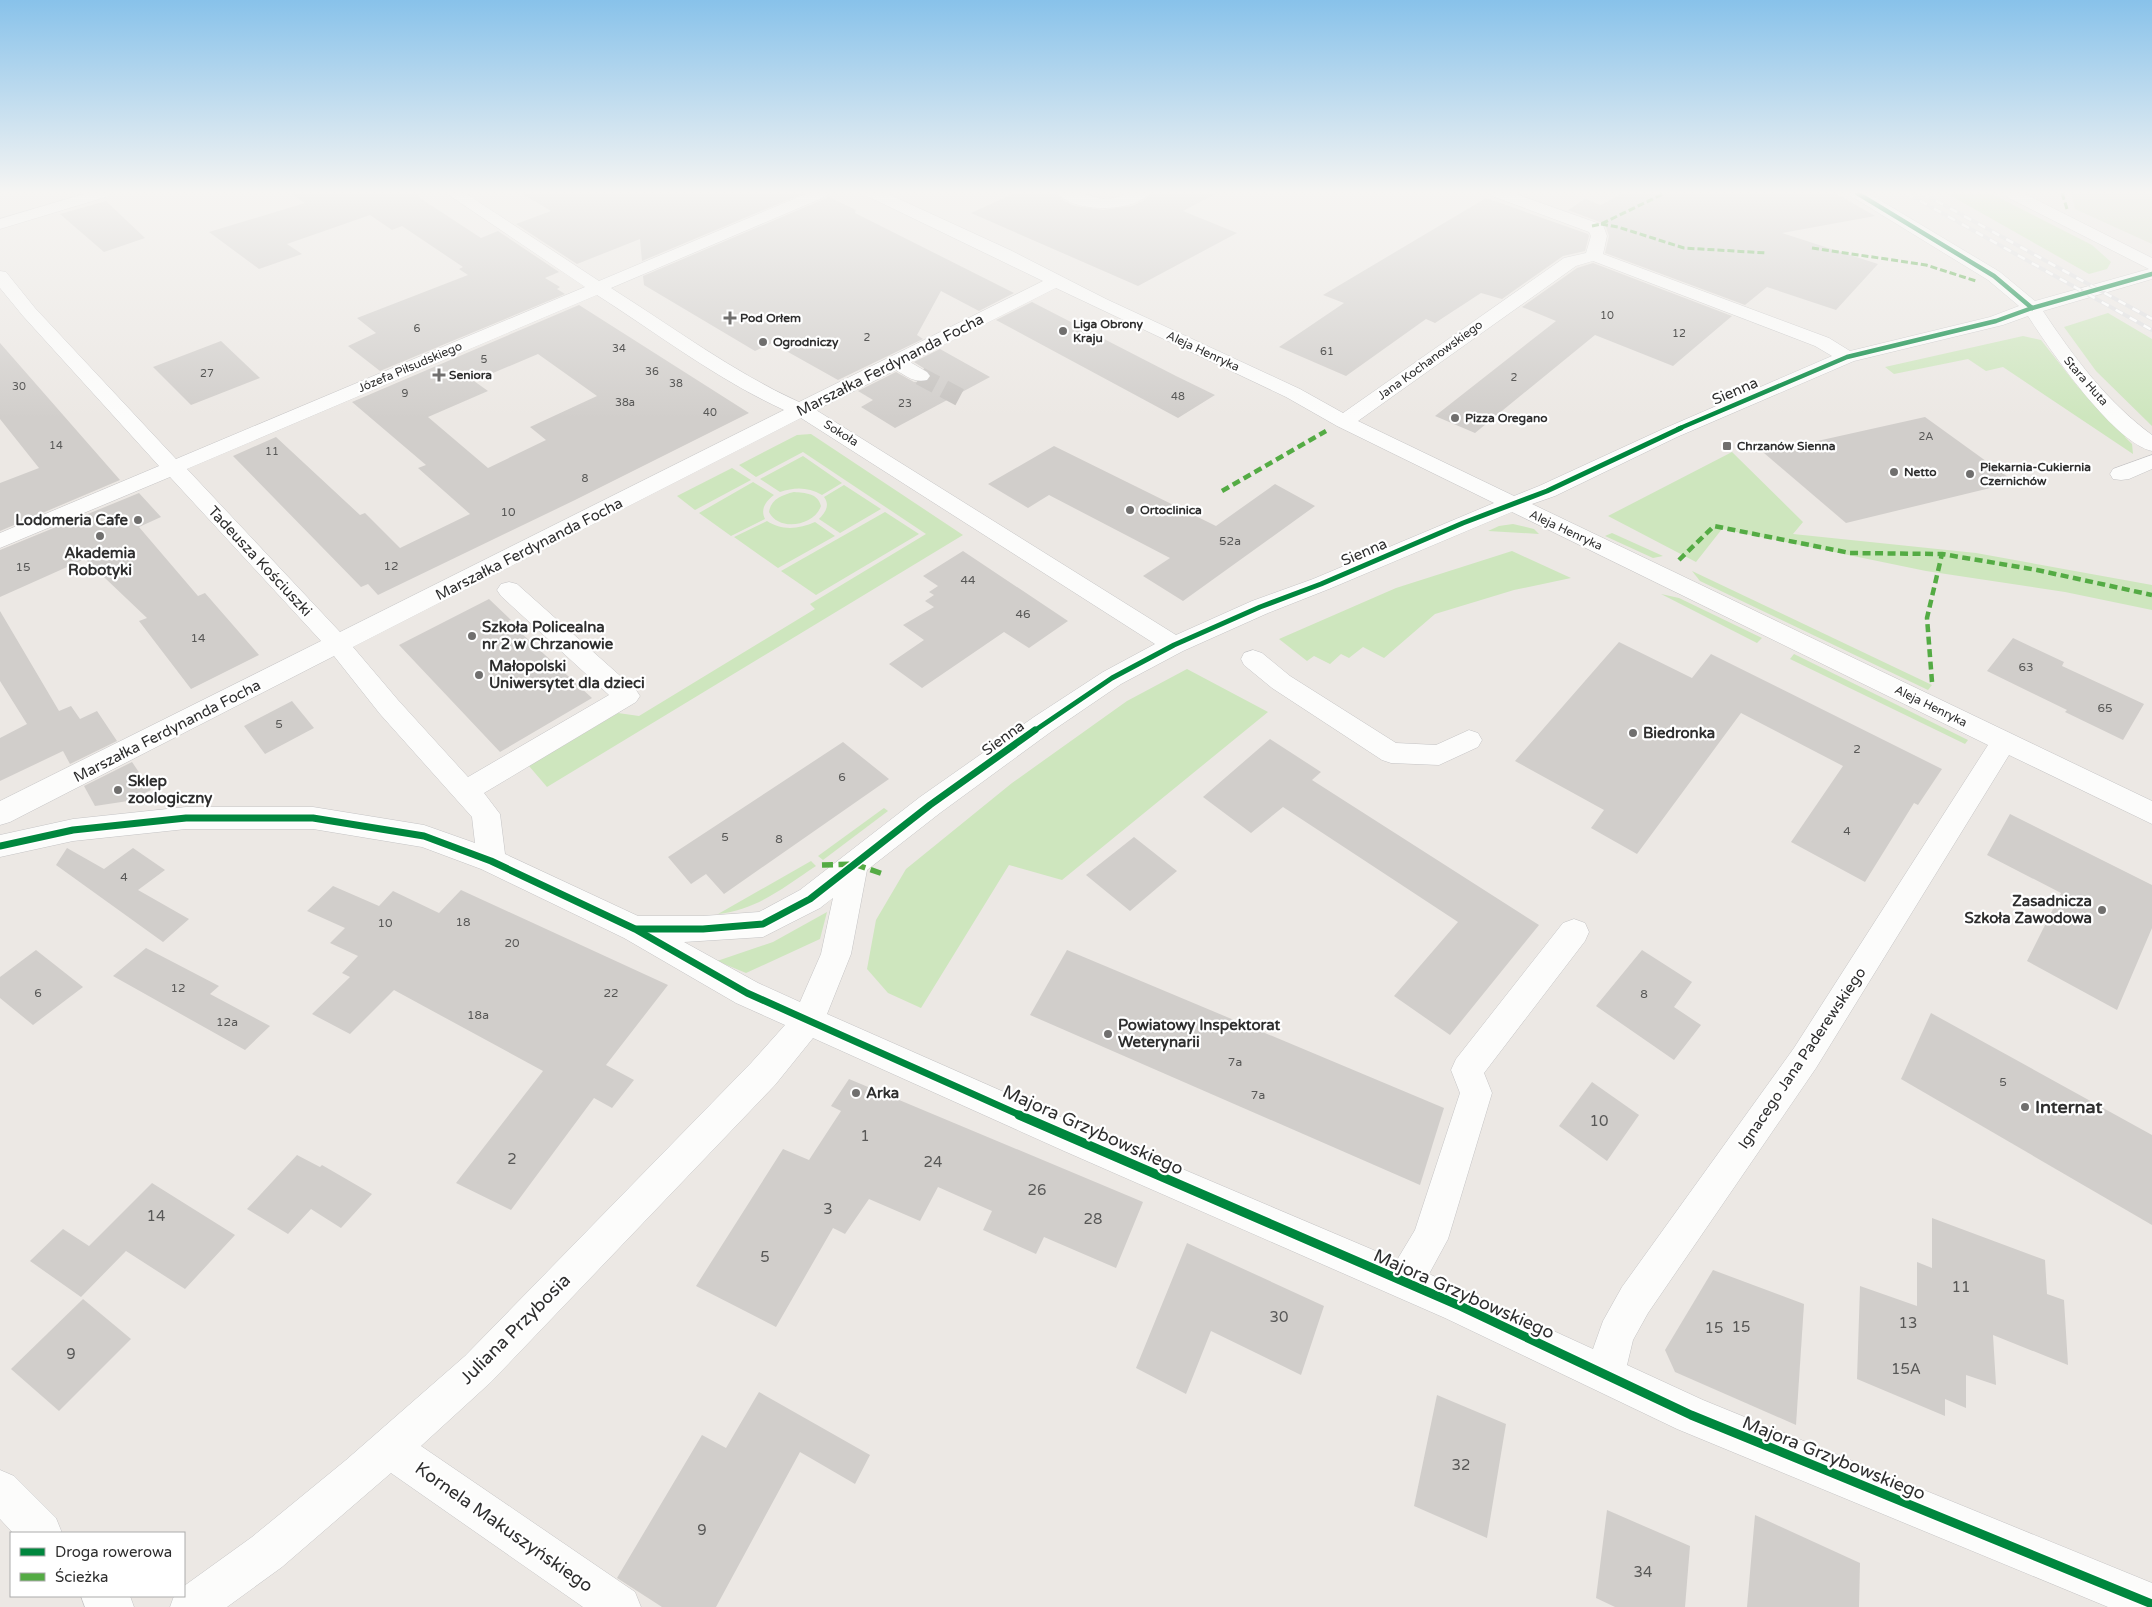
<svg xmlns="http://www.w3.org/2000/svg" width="2152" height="1607" font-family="'Varela Round',sans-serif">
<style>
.green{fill:#cee6be}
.cemetery{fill:#d8e0cc}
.building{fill:#d1cecb;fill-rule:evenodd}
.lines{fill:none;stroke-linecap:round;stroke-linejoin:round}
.minor-tunnel{stroke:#c6c3c0;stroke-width:18;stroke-dasharray:18 9;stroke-linecap:butt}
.minor-casing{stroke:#c5c4c5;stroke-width:1}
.minor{fill:#fcfcfb;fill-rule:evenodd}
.rail-casing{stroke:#dfdfe1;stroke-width:4}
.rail{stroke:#fff;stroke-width:2.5;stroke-dasharray:8;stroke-linecap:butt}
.quiet-far2{stroke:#54ab44;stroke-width:3;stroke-dasharray:7 3;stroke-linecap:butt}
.quiet-far1{stroke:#54ab44;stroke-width:4.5;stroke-dasharray:8 4.5;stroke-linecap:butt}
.quiet{stroke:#54ab44;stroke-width:5.5;stroke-dasharray:11 5.5;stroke-linecap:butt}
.cycleway-far3-casing{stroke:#fff;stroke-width:6}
.cycleway-far2-casing{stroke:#fff;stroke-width:8}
.cycleway-far1-casing{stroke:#fff;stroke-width:10}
.cycleway-casing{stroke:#fff;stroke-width:12}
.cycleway-far3{stroke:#00873e;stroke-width:4.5}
.cycleway-far2{stroke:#00873e;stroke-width:5}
.cycleway-far1{stroke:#00873e;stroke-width:7}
.cycleway{stroke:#00873e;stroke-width:9}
.poi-dot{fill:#706f6e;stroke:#fff;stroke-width:2}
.labels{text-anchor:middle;stroke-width:4.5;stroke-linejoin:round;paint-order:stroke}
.far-number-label{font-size:11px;fill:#585857}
.far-poi-label{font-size:12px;font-weight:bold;fill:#2e2e2e;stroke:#fff;text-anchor:start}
.far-street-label{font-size:12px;fill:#2e2e2e;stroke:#fff}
.number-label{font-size:12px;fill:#585857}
.street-label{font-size:15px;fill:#2e2e2e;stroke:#fff}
.poi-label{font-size:15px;font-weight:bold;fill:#2e2e2e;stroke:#fff;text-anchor:start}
.near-number-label{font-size:15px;fill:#585857}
.near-poi-label{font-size:18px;font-weight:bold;fill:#2e2e2e;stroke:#fff;text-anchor:start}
.near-street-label{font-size:18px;fill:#2e2e2e;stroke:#fff}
</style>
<rect width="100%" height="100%" fill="#ece8e4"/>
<g class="green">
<path d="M1946,193h44l102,52 19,17 -4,7 -18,5z"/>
<path d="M2108,313l44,26v87l-56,-55 -32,-44z"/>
<path d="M2023,336l18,4 37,47 50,48 -3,2 7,7 1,10 -130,-87 -17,4 -18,-12 -74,15 -9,-7z"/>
<path d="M811,434l152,101 -416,252 -18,-21 89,-53 21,3 176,-107 -5,-5 116,-70 -123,-82 -47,25 -17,-12 58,-30z"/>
<path d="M1732,452l71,70 -10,12 183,19 176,32v25l-87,-18 -139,-21 -204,-42 -26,33 -88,-46z"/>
<path d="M803,456l39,27 -20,12c-14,-8 -27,-8 -42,-3l-20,-13z"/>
<path d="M732,468l19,12 -56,30 -18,-14z"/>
<path d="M753,482l21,13c-8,6 -14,14 -9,24l-34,17 -32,-23z"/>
<path d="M844,485l37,24 -41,24 -21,-14c7,-7 11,-14 5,-22z"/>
<path d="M794,492c11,1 24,1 27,14 -7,20 -42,26 -52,6 2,-13 13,-17 25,-20z"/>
<path d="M885,512l34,22 -103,61 -35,-24z"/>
<path d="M767,521c15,10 32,8 48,1l20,14 -57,32 -44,-31z"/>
<path d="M1513,524l21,5 5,5 -51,-3 11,-5z"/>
<path d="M1612,533l51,23 -10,2 -48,-22z"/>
<path d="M1512,551l59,27 -57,12 -79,24 -51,44 -21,-11 -14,11 -8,-4 -11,10 -16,-8 -7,5 -28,-22 117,-51z"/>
<path d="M1692,571l240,114 -4,5 -228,-109z"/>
<path d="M1661,594l18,4 83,40 -5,5z"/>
<path d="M1794,654l174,86 -3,4 -175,-85z"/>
<path d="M1187,669l81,43 -206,168 -53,-15 -88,143 -33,-15 -21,-24 9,-49 30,-51 106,-86 115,-82z"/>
<path d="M884,808l4,3 -65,49 -5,-4z"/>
<path d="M811,861l5,5c-32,21 -59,44 -98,48z"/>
<path d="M827,912l-7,27 -74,34 -29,-12 56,-19z"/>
</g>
<path class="cemetery" d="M2071,193h81v51l-77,-35z"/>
<g class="building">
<path d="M290,193h129l1,5 61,40 17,-7 61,41 -14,6 15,9 -3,2 8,5 -185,77 -32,-25 28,-13 -19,-15 111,-43 -9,-6 4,-2 -61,-41 -10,4 -22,-15 -83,29 15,10 -43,15 -50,-37 96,-29z"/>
<path d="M521,193h283l-162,68 -2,-22 -63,25 -61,-40 35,-13z"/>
<path d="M1015,193h41l8,8 11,5 28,4 29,-4 11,-5 8,-8h66l-34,18 54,22 -99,53 -167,-73z"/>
<path d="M1623,193h212l40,23 -93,17 96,31 -42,46 -69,-23 -22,18 -140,-52 4,-17 -4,-12 -37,-14 17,-11 16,6z"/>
<path d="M829,197l27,13 -1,3 159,80 -35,18 -38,-20 -24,44 6,4 -85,41 -66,-37 -17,8 -111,-66 -1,-9z"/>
<path d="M1486,198l102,36 1,2 -4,15 -22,5 -61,43 -21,-6 -46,30 -9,-4 -80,57 -67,-29 65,-44 -21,-8z"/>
<path d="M106,201l39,37 -41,14 -44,-38z"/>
<path d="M1593,263l139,53 -59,50 -78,-31 -120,98 -40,-17 121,-95 -34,-14 55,-39z"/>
<path d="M1032,302l144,74 39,19 -37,23 -182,-98z"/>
<path d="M579,305l170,108 -174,87 -197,95 -10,-11 -7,3 -128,-131 43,-19 84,78 5,-2 35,35 70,-34 -52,-46 8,-3 -74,-63zM538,354l59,42 -67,31 16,13 -58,28 -60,-51 60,-26 -14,-10z"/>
<path d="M221,341l39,37 -69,27 -38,-38z"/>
<path d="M0,343l120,137 -120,51v-48l39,-15 -39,-49z"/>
<path d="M940,349l50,28 -95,51 -34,-21 12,-7 -15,-9 38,-19 18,10 14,-1 4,-5 -4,-5 -14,-9z"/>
<path d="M1925,417l90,65 -169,41 -82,-70z"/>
<path d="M1054,446l162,80 59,-42 40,22 -132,95 -40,-25 27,-18 -121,-63 -21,13 -40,-24z"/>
<path d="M139,493l22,24 -22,10 59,69 7,-3 54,62 -68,34 -52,-68 8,-3 -62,-59 -85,38v-47z"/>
<path d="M963,551l105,70 -39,27 -25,-16 -82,56 -33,-24 35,-24 -21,-15 31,-18 -9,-6 9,-6 -5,-3 9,-6 -15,-10z"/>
<path d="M489,599l22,21 -3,1 84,77 -92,54 -101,-107z"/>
<path d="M0,611l59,100 12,-5 9,13 17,-8 20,30 -47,23 -7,-13 -63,30v-43l27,-14 -27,-43z"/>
<path d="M2013,638l51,24 -2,4 82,38 -21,36 -58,-28 2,-2 -80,-39z"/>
<path d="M1619,642l73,36 19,-24 231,115 -24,36 -4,-2 -49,79 -74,-40 52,-76 -102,-53 -104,141 -46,-26 13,-18 -89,-49z"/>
<path d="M292,701l22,27 -49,26 -21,-28z"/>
<path d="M1270,739l51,33 -9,8 227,145 -89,110 -56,-39 64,-74 -175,-115 -32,26 -48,-36z"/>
<path d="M843,742l46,37 -165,115 -18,-20 -15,10 -23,-27z"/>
<path d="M132,762l19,28 -23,11 -33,5 -11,-20z"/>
<path d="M2010,814l142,71v43l-35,82 -90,-49 34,-68 -74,-38z"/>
<path d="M1134,837l43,34 -47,40 -44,-36z"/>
<path d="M67,848l37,21 29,-21 32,22 -27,20 51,29 -26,23 -107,-77z"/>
<path d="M333,886l46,20 14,-15 46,22 22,-23 207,95 -62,80 28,15 -22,28 -18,-10 -83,112 -55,-27 87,-112 -149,-81 -44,44 -38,-20 38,-37 -8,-4 16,-17 -28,-13 15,-15 -38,-17z"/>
<path d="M146,948l73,38 -9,8 60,32 -25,24 -132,-74z"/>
<path d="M36,950l47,37 -50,38 -33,-27v-21z"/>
<path d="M1067,950l377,158 -24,77 -390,-170z"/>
<path d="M1642,950l50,32 -18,25 27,18 -27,35 -78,-54z"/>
<path d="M1931,1013l221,122v90l-251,-146z"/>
<path d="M849,1079l294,123 -27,66 -72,-31 -8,17 -53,-24 9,-19 -54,-24 -18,34 -51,-22 -24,35 -12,-6 -57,99 -80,-41 87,-137 26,11 32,-49 -10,-5z"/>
<path d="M1592,1082l47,33 -32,46 -48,-35z"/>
<path d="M297,1155l23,12 2,-2 50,29 -31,34 -30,-19 -23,25 -41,-25z"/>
<path d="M152,1183l83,52 -50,54 -59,-38 -45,46 -51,-36 33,-32 26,17z"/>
<path d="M1932,1218l113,42 2,34 17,6 4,65 -75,-30 3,50 -30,-10v33l-21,-9v17l-88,-37 3,-93 57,20v-44l15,6z"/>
<path d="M1187,1243l137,63 -23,69 -90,-44 -25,63 -50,-26z"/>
<path d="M1713,1270l91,34 -8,121 -121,-53 -10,-22z"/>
<path d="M83,1299l48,40 -72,72 -48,-42z"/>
<path d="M759,1392l111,63 -15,29 -55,-32 -84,155h-54l-45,-29 85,-143 24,13z"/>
<path d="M1437,1395l69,29 -19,114 -73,-32z"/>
<path d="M1607,1510l83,36 -5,61h-70l-19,-9z"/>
<path d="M1755,1515l105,48 -1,44h-112z"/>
</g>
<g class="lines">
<path class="minor-tunnel" d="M920,376l43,23"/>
<defs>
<g id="minor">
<path d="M87,193h24l-2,3 -109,33v-10z"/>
<path d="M446,193h19l134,88 209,-88h21l-2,3 -216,92c62,39 122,84 188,114l244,-121 -176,-85 -2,-3h21l124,57 96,49 194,90 43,24 221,-155 22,-5 5,-17 -2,-4 -97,-36 -2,-3h23l90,32 4,11 -4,18 226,84 21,13 140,-34 29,-11 -31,-26 -137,-84 -2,-3h19l132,79 35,29 114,-32 -144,-73 -2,-3h20l129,65v21l-109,32c30,45 64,91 109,124v16c-39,-9 -102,-101 -124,-135l-25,9 -149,36 -177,76 -122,59 -23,8 620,297v23l-143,-69 -193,313 -168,245 -15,27 -6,25 76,35 449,183v24h-44l-431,-178 -232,-111 -381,-167 -251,-113 -38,47 -284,297 -70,64 214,146 6,15h-58l-192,-134 -109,94 -55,40h-57l4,-11h10v-10l68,-49 94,-77 119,-104 286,-293 34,-38 -49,-22 -112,-65 -143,-69 -59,-22 -109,-18h-127l-113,12 -73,16v-22l73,-16 113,-12h127l111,18 51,18 -3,-26 -92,-103 -46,-58 -324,166 -10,3v-24l321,-160 -151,-164 -170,71v-15l159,-67 -136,-150 -23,-28v-17l6,1 29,36 141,151 409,-172zM1593,261l222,85 17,10 -169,73 -124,57 -25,10 -156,-75 218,-155zM1056,288l230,109 51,29 157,77 -181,76 -61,22 -76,34 -360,-225 80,-40c10,6 18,13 31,10l3,-4 -3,-4 -17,-10zM597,295c61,39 121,85 187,115l-444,222 -153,-163zM801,418l354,226 -52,28 -69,45 -114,80 -120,93 -41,22 -56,4h-65l-133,-62 -5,-40 -16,-21 152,-91 4,-6 -4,-6 -119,-106 -8,-2 -8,2 -4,6 4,6 108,99 -141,82 -70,-77 -45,-53zM1512,512l476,233 -194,303 -172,239 -19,34 -10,28 -164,-75 19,-35 44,-146 -8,-20 101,-132 4,-9 -4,-9 -11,-4 -11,4 -107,136 -5,11 9,23 -45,137 -18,30 -309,-131 -261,-115 24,-60 16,-84 73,-57 112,-82 69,-47 62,-33 85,-38 61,-24zM833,898l-12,56 -21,48 -42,-19 -74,-41 79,-5 57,-29z"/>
<path d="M1058,193h21l24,6 12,-1 13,-5h21c-14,20 -77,20 -91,0z"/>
<path d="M2152,455v14l-23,10 -8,1 -8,-1 -3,-5 3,-5z"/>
<path d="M1253,650l9,3 28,23 106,67 40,2 33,-15 9,3 4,7 -4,7 -39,18 -48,-2 -9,-3 -110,-72 -28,-23 -3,-6 3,-6z"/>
<path d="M0,1470l14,6 42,42 6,15h-49l-13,-14z"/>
<path d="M81,1596h49l4,11h-49z"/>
</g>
</defs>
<use href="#minor" class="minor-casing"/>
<use href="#minor" class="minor"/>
<defs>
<g id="rail">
<path d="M1906,193l246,137"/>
<path d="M1922,193l230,126"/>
</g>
</defs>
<use href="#rail" class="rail-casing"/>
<use href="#rail" class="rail"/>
<g class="quiet-far2">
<path d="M2062,193l5,16"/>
<path d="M1601,224l17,3 66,21 83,5"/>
<path d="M1592,226l9,-2 64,-31"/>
<path d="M1812,248l114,17 50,16"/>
</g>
<g class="quiet-far1">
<path d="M1222,491l104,-60"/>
<path d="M1679,560l35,-34 136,27 92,1 95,16 115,25"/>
<path d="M1932,682l-5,-64 15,-64"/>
</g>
<path class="quiet" d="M822,865l32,-1 32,11"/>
<defs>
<g id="cycleway-far3">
<path d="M1857,193l137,83 38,32"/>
<path d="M1678,429l169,-72 149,-36 36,-13 120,-34"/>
</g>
<path id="cycleway-far2" d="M1034,731l78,-53 62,-33 86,-38 61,-23 142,-61 84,-32 134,-63"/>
<g id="cycleway-far1">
<path d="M0,846l73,-16 113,-12h127l111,18 67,25 144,68 112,64 275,123"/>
<path d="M637,929h66l60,-5 47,-25 120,-94 105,-75"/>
</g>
<path id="cycleway" d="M1019,1115l439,190 233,110 461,189"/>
</defs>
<use href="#cycleway-far3" class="cycleway-far3-casing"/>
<use href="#cycleway-far2" class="cycleway-far2-casing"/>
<use href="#cycleway-far1" class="cycleway-far1-casing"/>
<use href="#cycleway" class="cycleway-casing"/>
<use href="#cycleway-far3" class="cycleway-far3"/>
<use href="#cycleway-far2" class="cycleway-far2"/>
<use href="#cycleway-far1" class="cycleway-far1"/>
<use href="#cycleway" class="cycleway"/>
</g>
<linearGradient id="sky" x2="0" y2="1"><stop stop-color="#88c2ea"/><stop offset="0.46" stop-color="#f6f5f3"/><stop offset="1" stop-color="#f6f5f3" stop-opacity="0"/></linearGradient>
<rect width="2152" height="418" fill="url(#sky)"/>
<g class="poi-dot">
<path d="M727.5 310.5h5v5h5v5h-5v5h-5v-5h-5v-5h5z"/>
<circle cx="1063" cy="331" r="5"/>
<circle cx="763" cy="342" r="5"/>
<path d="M436.5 367.5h5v5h5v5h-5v5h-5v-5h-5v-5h5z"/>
<circle cx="1455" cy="418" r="5"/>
<rect x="1722" y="441" width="10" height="10" rx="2.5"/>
<circle cx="1894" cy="472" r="5"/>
<circle cx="1970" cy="474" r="5"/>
<circle cx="1130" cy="510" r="5"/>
<circle cx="138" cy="520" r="5"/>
<circle cx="100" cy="536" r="5"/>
<circle cx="472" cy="636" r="5"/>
<circle cx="479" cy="675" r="5"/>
<circle cx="1633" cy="733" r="5"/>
<circle cx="118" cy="790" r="5"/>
<circle cx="2102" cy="910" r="5"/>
<circle cx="1108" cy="1034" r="5"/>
<circle cx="856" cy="1093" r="5"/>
<circle cx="2025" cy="1107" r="5"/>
</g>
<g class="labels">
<g class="far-number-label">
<text x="1607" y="319">10</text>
<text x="417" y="332">6</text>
<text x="1679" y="337">12</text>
<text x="867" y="341">2</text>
<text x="619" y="352">34</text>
<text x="1327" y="355">61</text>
<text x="484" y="363">5</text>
<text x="652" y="375">36</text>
<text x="207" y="377">27</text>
<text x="1514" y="381">2</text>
<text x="676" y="387">38</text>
<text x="19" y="390">30</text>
<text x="405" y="397">9</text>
<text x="1178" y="400">48</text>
<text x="625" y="406">38a</text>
<text x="905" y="407">23</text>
<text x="710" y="416">40</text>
<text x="1926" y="440">2A</text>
<text x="56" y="449">14</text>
<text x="272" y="455">11</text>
<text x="585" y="482">8</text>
</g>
<g class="far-poi-label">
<text x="740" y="322">Pod Orłem</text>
<text x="1073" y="328">Liga Obrony<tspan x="1073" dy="14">Kraju</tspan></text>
<text x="773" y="346">Ogrodniczy</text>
<text x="449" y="379">Seniora</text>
<text x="1465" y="422">Pizza Oregano</text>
<text x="1737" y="450">Chrzanów Sienna</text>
<text x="1980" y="471">Piekarnia-Cukiernia<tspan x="1980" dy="14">Czernichów</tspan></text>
<text x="1904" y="476">Netto</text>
<text x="1140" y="514">Ortoclinica</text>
</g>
<g class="far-street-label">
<text transform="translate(1203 351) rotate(25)" y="4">Aleja Henryka</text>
<text transform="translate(1430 360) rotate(-36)" y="4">Jana Kochanowskiego</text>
<text transform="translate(410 367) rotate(-23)" y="4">Józefa Piłsudskiego</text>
<text transform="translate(2086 381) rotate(49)" y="4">Stara Huta</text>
<text transform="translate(841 433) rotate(32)" y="4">Sokoła</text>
<text transform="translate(1566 530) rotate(25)" y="4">Aleja Henryka</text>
<text transform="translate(1931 706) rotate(26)" y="4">Aleja Henryka</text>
</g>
<g class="number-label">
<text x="508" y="516">10</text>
<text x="1230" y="545">52a</text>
<text x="391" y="570">12</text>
<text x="23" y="571">15</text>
<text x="968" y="584">44</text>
<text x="1023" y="618">46</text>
<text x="198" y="642">14</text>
<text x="2026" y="671">63</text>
<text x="2105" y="712">65</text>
<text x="279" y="728">5</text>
<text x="1857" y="753">2</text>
<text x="842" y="781">6</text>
<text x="1847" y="835">4</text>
<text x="725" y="841">5</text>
<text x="779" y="843">8</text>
<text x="124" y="881">4</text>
<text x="463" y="926">18</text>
<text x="385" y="927">10</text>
<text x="512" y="947">20</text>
<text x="178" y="992">12</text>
<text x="38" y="997">6</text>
<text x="611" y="997">22</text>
<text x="1644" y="998">8</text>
<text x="478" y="1019">18a</text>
<text x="227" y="1026">12a</text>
<text x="1235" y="1066">7a</text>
<text x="2003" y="1086">5</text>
<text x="1258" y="1099">7a</text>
</g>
<g class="street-label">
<text transform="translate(890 365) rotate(-27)" y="5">Marszałka Ferdynanda Focha</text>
<text transform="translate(1735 391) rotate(-23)" y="5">Sienna</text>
<text transform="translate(529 549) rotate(-27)" y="5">Marszałka Ferdynanda Focha</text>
<text transform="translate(1364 552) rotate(-23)" y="5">Sienna</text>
<text transform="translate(260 561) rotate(47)" y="5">Tadeusza Kościuszki</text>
<text transform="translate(167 731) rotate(-27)" y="5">Marszałka Ferdynanda Focha</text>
<text transform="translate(1003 738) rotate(-36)" y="5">Sienna</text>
<text transform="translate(1802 1058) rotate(-56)" y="5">Ignacego Jana Paderewskiego</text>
</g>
<g class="poi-label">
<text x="128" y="525" text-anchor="end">Lodomeria Cafe</text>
<text x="100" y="558" text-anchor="middle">Akademia<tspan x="100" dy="17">Robotyki</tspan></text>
<text x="482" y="632">Szkoła Policealna<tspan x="482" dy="17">nr 2 w Chrzanowie</tspan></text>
<text x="489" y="671">Małopolski<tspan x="489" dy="17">Uniwersytet dla dzieci</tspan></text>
<text x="1643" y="738">Biedronka</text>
<text x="128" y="786">Sklep<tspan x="128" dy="17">zoologiczny</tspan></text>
<text x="2092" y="906" text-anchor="end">Zasadnicza<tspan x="2092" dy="17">Szkoła Zawodowa</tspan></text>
<text x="1118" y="1030">Powiatowy Inspektorat<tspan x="1118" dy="17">Weterynarii</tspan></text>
<text x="866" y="1098">Arka</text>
</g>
<g class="near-number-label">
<text x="1599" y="1126">10</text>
<text x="865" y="1141">1</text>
<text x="512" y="1164">2</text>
<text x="933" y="1167">24</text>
<text x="1037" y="1195">26</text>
<text x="828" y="1214">3</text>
<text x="156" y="1221">14</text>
<text x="1093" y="1224">28</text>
<text x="765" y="1262">5</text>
<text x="1961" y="1292">11</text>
<text x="1279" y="1322">30</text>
<text x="1908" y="1328">13</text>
<text x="1741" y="1332">15</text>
<text x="1714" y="1333">15</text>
<text x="71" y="1359">9</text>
<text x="1906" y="1374">15A</text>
<text x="1461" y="1470">32</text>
<text x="702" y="1535">9</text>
<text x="1643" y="1577">34</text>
</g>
<g class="near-poi-label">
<text x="2035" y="1113">Internat</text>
</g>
<g class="near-street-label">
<text transform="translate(1093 1130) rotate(24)" y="6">Majora Grzybowskiego</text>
<text transform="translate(1464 1294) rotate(24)" y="6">Majora Grzybowskiego</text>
<text transform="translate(515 1329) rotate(-45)" y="6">Juliana Przybosia</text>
<text transform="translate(1834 1458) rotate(22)" y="6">Majora Grzybowskiego</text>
<text transform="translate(504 1527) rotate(35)" y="6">Kornela Makuszyńskiego</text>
</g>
</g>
<rect x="10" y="1532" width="175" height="65" fill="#ffffff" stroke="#ababab"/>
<rect x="20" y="1548" width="25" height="8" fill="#00873e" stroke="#ababab"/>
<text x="55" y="1557" font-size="15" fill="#2e2e2e">Droga rowerowa</text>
<rect x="20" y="1573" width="25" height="8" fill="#54ab44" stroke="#ababab"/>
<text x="55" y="1582" font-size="15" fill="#2e2e2e">Ścieżka</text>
</svg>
